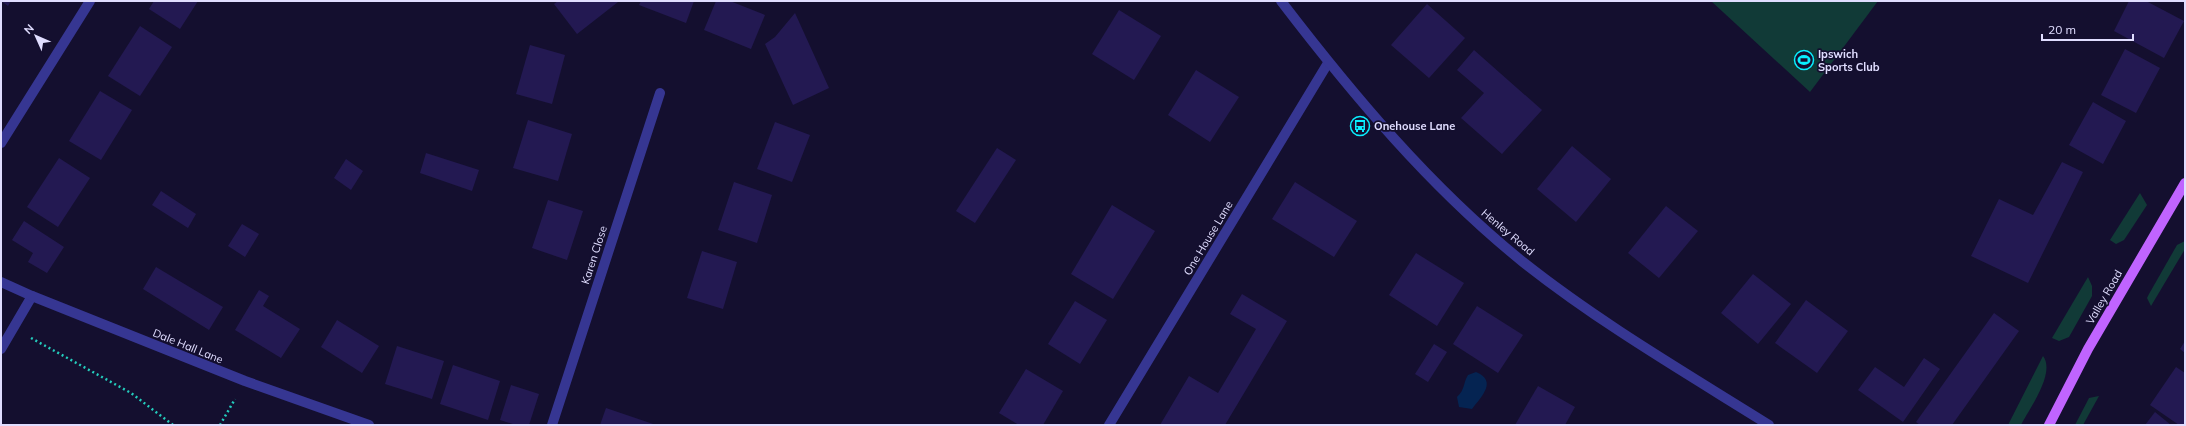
<svg xmlns="http://www.w3.org/2000/svg" width="2186" height="426" font-family="Mulish,sans-serif">
<style>
.green{fill:#113a37}
.water{fill:#052452}
.building{fill:#231952}
.lines{fill:none;stroke-linecap:round;stroke-linejoin:round}
.path{stroke:#24ccbc;stroke-width:2.5;stroke-dasharray:2 3;stroke-linecap:butt}
.service{stroke:#363692;stroke-width:10}
.minor{stroke:#363692;stroke-width:10}
.tertiary{stroke:#363692;stroke-width:10}
.primary{stroke:#c064ff;stroke-width:10}
.labels{text-anchor:middle;stroke-width:3.5;stroke-linejoin:round;paint-order:stroke}
.poi-label{font-size:11px;font-weight:bold;fill:#e0ddff;stroke:#140f2f;text-anchor:start}
.street-label{font-size:11px;fill:#e0ddff;stroke:#140f2f}
</style>
<rect width="100%" height="100%" fill="#140f2f"/>
<g class="green">
<path d="M1711,1h167l-68,91z"/>
<path d="M2140,193l7,12 -23,35 -8,4 -6,-4z"/>
<path d="M2185,241v8l-34,57 -4,-8 2,-4 28,-49z"/>
<path d="M2088,277l4,9v10l-23,41 -10,4 -7,-3z"/>
<path d="M2043,356c13,17 -14,53 -22,69h-13z"/>
<path d="M2099,396l-16,29h-8l14,-27z"/>
</g>
<path class="water" d="M1476,372c22,9 5,25 -4,37l-13,-2 -2,-10c8,-7 6,-14 11,-22z"/>
<g class="building">
<path d="M1,1h10l-3,5z"/>
<path d="M154,1h44l-18,28 -31,-20z"/>
<path d="M558,1h59l1,1 -41,32 -23,-30z"/>
<path d="M641,1h53l-8,22 -47,-18z"/>
<path d="M716,1h14l35,14 -14,34 -47,-19z"/>
<path d="M2129,1h17l38,20 -20,37 -50,-27z"/>
<path d="M1427,4l38,34 -36,40 -38,-33z"/>
<path d="M1119,10l42,26 -27,44 -42,-26z"/>
<path d="M795,13l34,75 -36,17 -28,-61 10,-7z"/>
<path d="M140,26l32,21 -32,49 -32,-20z"/>
<path d="M530,45l35,10 -13,49 -36,-10z"/>
<path d="M2125,49l35,19 -24,45 -35,-18z"/>
<path d="M1474,50l68,60 -40,44 -41,-36 23,-25 -27,-23z"/>
<path d="M1196,70l43,27 -29,45 -42,-27z"/>
<path d="M100,91l32,19 -31,50 -32,-19z"/>
<path d="M2093,102l33,19 -23,43 -34,-19z"/>
<path d="M528,120l44,14 -14,47 -45,-13z"/>
<path d="M775,122l35,13 -18,47 -35,-13z"/>
<path d="M1572,146l39,33 -35,43 -39,-33z"/>
<path d="M997,148l19,12 -41,63 -19,-12z"/>
<path d="M426,153l53,17 -7,21 -52,-18z"/>
<path d="M59,158l31,20 -32,49 -31,-20z"/>
<path d="M346,159l17,12 -12,19 -17,-12z"/>
<path d="M2062,162l21,10 -55,111 -57,-27 28,-57 34,16z"/>
<path d="M734,182l38,13 -15,48 -39,-13z"/>
<path d="M1295,182l62,39 -23,36 -62,-38z"/>
<path d="M161,191l35,23 -8,14 -36,-23z"/>
<path d="M548,200l35,11 -16,49 -35,-12z"/>
<path d="M1112,205l43,26 -42,68 -42,-25z"/>
<path d="M1666,206l32,25 -39,47 -31,-25z"/>
<path d="M24,221l40,26 -17,26 -19,-11 5,-9 -21,-13z"/>
<path d="M242,224l17,10 -14,23 -17,-11z"/>
<path d="M702,251l35,11 -14,47 -36,-11z"/>
<path d="M1416,253l48,30 -27,43 -48,-31z"/>
<path d="M156,267l67,40 -14,23 -66,-41z"/>
<path d="M1753,274l38,30 -33,40 -37,-31z"/>
<path d="M259,290l10,6 -6,10 37,23 -19,29 -46,-28z"/>
<path d="M1242,294l45,27 -62,104h-65l29,-49 29,17 38,-64 -26,-15z"/>
<path d="M1806,300l42,31 -31,42 -42,-30z"/>
<path d="M1075,301l32,19 -27,44 -32,-20z"/>
<path d="M1477,306l46,29 -25,38 -45,-29z"/>
<path d="M1994,313l25,18 -67,94h-32l-4,-3z"/>
<path d="M337,320l42,26 -17,27 -41,-26z"/>
<path d="M2185,341v12l-5,-4z"/>
<path d="M1434,344l13,8 -19,30 -13,-8z"/>
<path d="M397,346l47,15 -12,38 -47,-15z"/>
<path d="M1924,358l16,11 -37,53 -45,-32 17,-23 29,20z"/>
<path d="M453,365l47,16 -12,39 -48,-16z"/>
<path d="M2176,367l9,6v52h-6l-29,-20z"/>
<path d="M1026,369l37,22 -20,34h-24l-20,-12z"/>
<path d="M511,385l28,9 -10,31h-13l-16,-5z"/>
<path d="M1538,386l37,21 -10,18h-50z"/>
<path d="M606,408l50,17h-56z"/>
<path d="M2155,412l16,13h-26z"/>
</g>
<g class="lines">
<g class="path">
<path d="M31,338l100,55 42,32"/>
<path d="M220,425l15,-26"/>
</g>
<path class="service" d="M1,349l31,-53"/>
<g class="minor">
<path d="M552,425l108,-332"/>
<path d="M1109,425l219,-362"/>
</g>
<g class="tertiary">
<path d="M1281,1c72,94 149,186 242,261 77,61 163,111 246,163"/>
<path d="M1,143l89,-142"/>
<path d="M1,282l31,14 213,85 124,44"/>
</g>
<path class="primary" d="M2049,425l39,-76 97,-166"/>
</g>
<defs>
<symbol id="stadium-ring" viewBox="-11 -11 22 22"><circle r="9.5" fill="#140f2f" stroke="#09efff" stroke-width="1.5"/><path d="M0-5a6.5 5 0 1 0 0 10a6.5 5 0 1 0 0-10ZM-3.5-1.8h7v3.6h-7Z" fill="#09efff"/></symbol>
<symbol id="bus-ring" viewBox="-11 -11 22 22"><circle r="9.5" fill="#140f2f" stroke="#09efff" stroke-width="1.5"/><path d="M-5-6H5V4H4V6H2V4H-2V6H-4V4H-5ZM-3.5-4V0h7V-4ZM-3.5 1.2v1.5H-2V1.2ZM2 1.2v1.5H3.5V1.2Z" fill="#09efff"/></symbol>
</defs>
<g fill-rule="evenodd">
<use href="#stadium-ring" x="1793" y="49" width="22" height="22"/>
<use href="#bus-ring" x="1349" y="115" width="22" height="22"/>
</g>
<g class="labels">
<g class="poi-label">
<text x="1818" y="58">Ipswich<tspan x="1818" dy="13">Sports Club</tspan></text>
<text x="1374" y="130">Onehouse Lane</text>
</g>
<g class="street-label">
<text transform="translate(1508 232) rotate(40)" y="4">Henley Road</text>
<text transform="translate(1208 238) rotate(-59)" y="4">One House Lane</text>
<text transform="translate(594 255) rotate(-72)" y="4">Karen Close</text>
<text transform="translate(2104 297) rotate(-60)" y="4">Valley Road</text>
<text transform="translate(188 346) rotate(22)" y="4">Dale Hall Lane</text>
</g>
</g>
<rect width="2186" height="426" fill="none" stroke="#e0ddff" stroke-width="4"/>
<g transform="translate(36 36) rotate(315)" stroke="#140f2f" stroke-width="3" paint-order="stroke">
<path d="M0-3L7 15L0 10L-7 15Z" fill="#e0ddff"/>
<text y="-6" font-size="11" font-weight="bold" text-anchor="middle" fill="#e0ddff">N</text>
</g>
<path d="M2042 34v6h91v-6" fill="none" stroke="#e0ddff" stroke-width="2"/>
<text x="2048" y="34" font-size="12" fill="#e0ddff" stroke="#140f2f" stroke-width="3" paint-order="stroke">20 m</text>
</svg>
